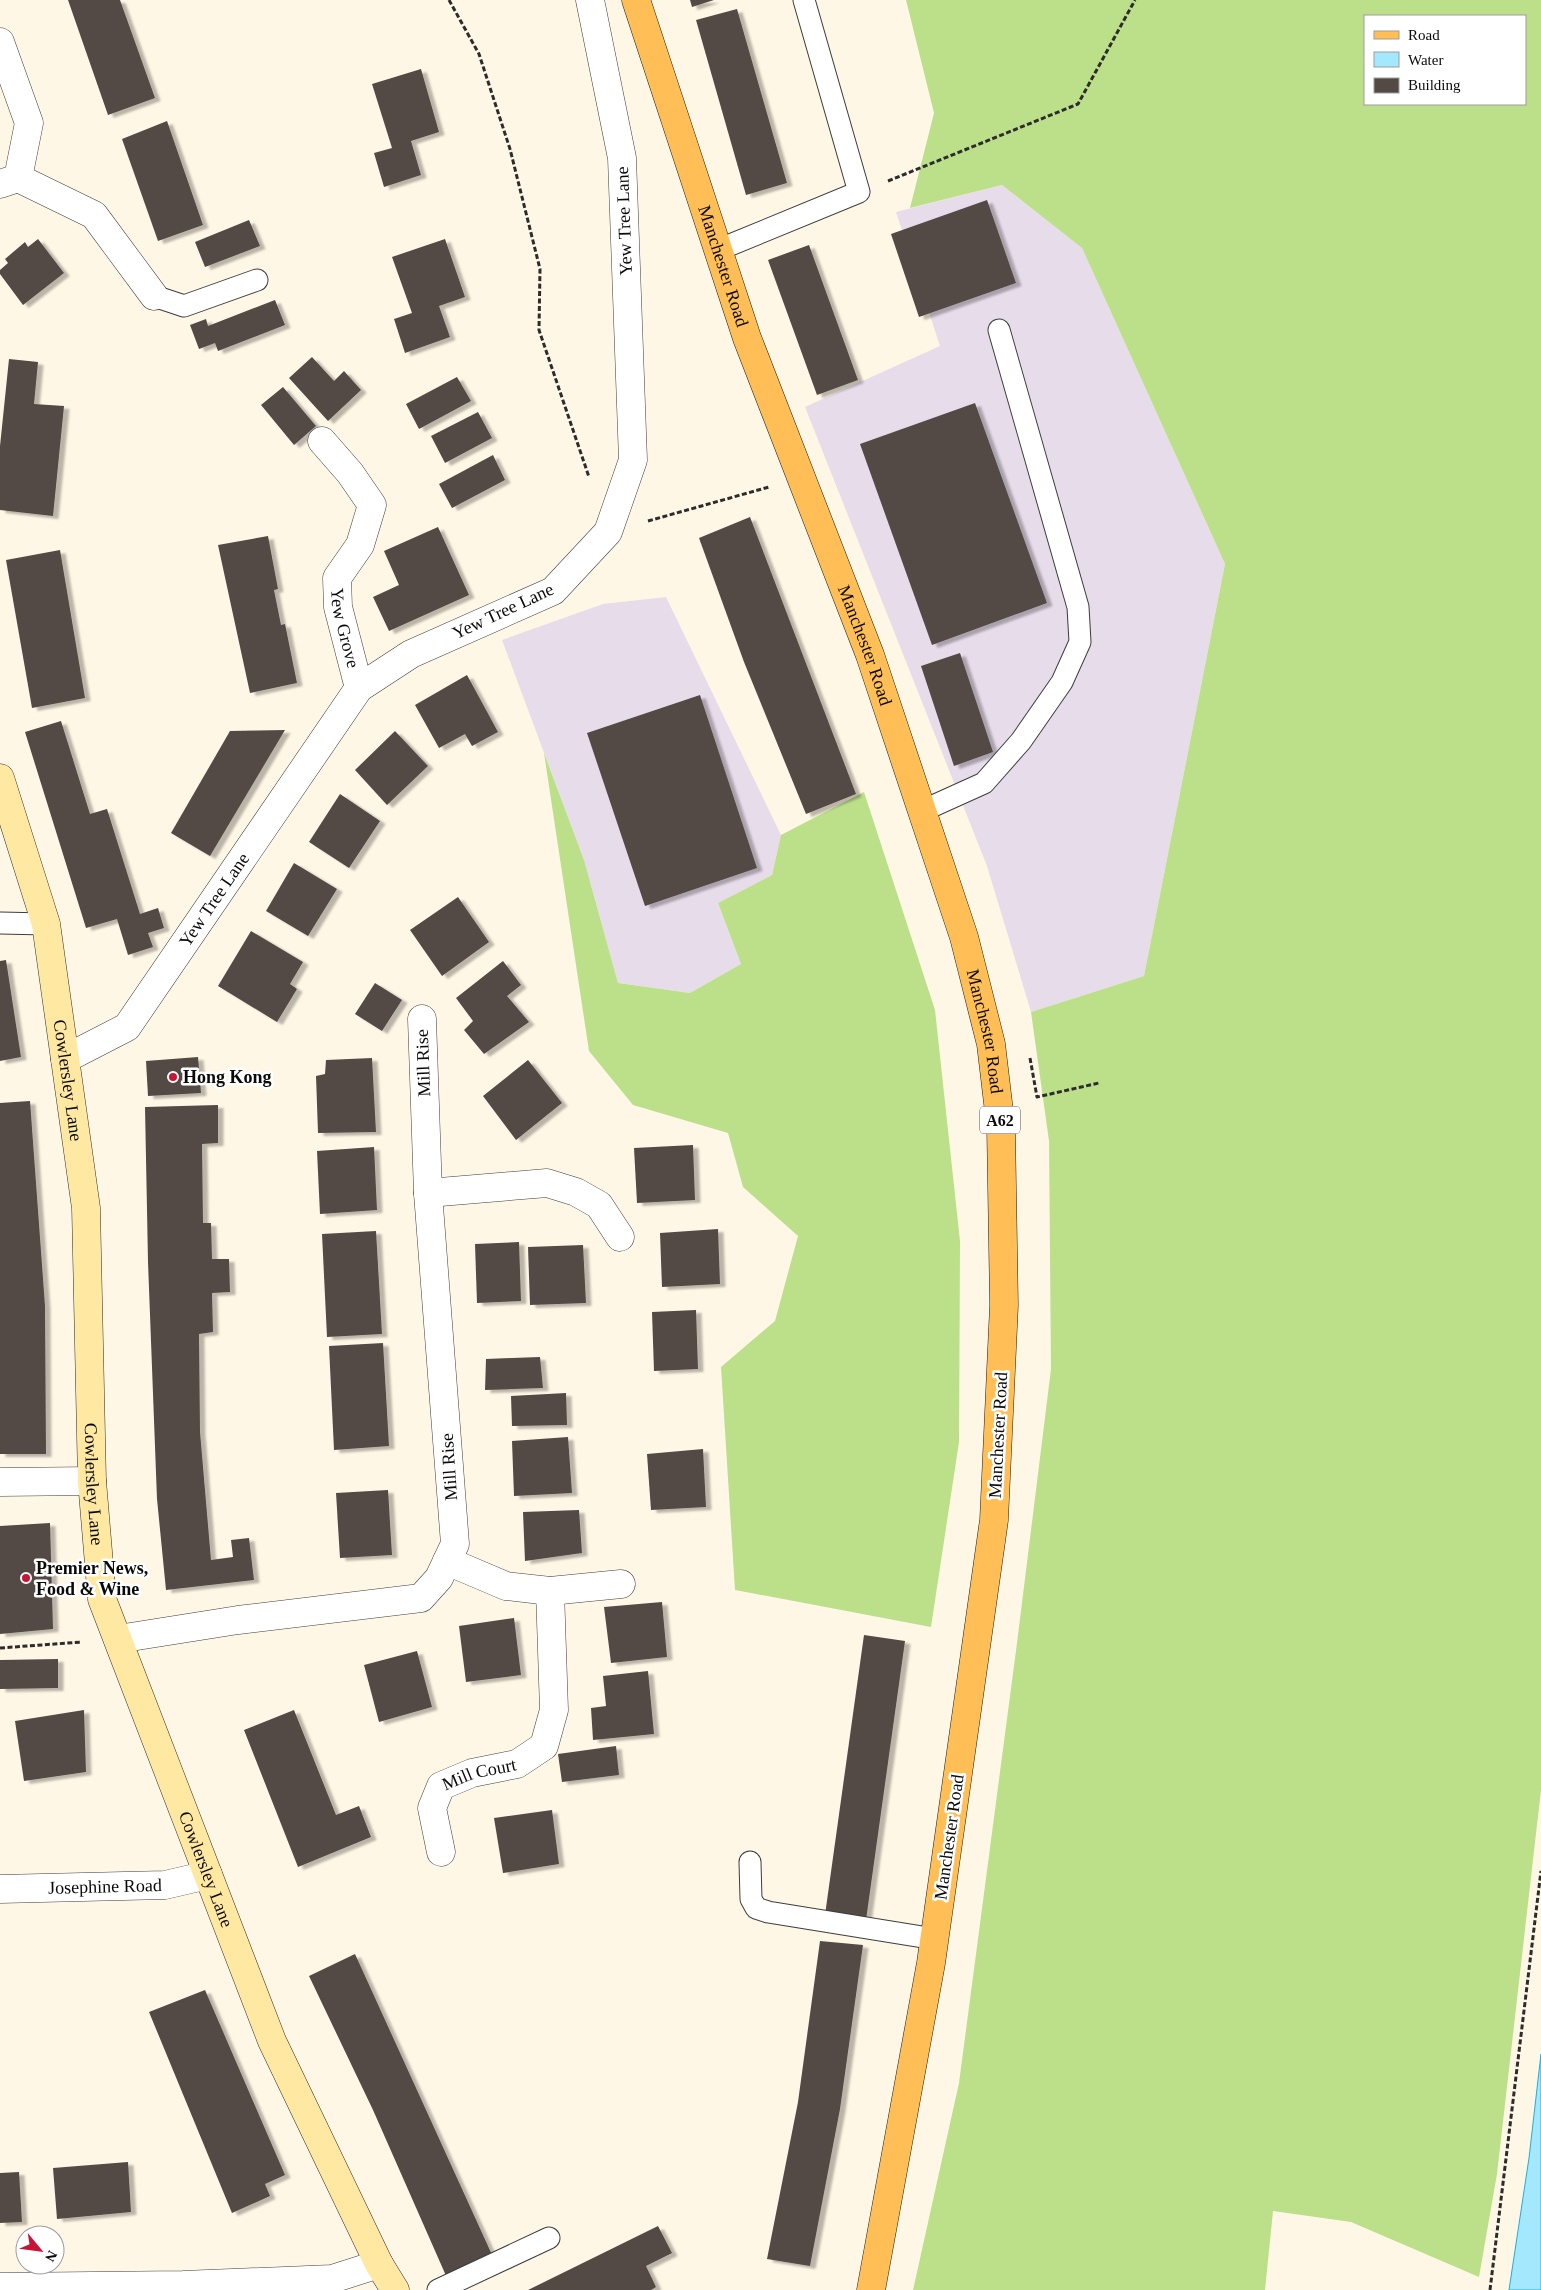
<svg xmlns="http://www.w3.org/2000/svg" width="1541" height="2290" font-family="'Times New Roman',serif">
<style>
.industrial{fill:#e7dcea}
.forest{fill:#bcdf8a;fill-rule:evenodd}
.water{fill:#a4e8fd;stroke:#24abdb}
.building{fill:#534945;filter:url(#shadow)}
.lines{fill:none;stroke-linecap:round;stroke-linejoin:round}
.lane-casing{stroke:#3d3d3d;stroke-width:23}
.street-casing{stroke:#3d3d3d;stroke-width:29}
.secondary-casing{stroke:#2c2c2c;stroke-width:29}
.primary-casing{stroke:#1b1b1b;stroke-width:29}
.path{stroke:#2c2c2c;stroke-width:3;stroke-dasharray:5 2.5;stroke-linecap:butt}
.lane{stroke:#fff;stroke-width:21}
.street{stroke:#fff;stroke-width:28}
.secondary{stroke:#ffe8a1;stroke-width:28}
.primary{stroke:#ffbf56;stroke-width:28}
.poi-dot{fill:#c61536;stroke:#fff;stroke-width:2}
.labels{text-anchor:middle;stroke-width:5;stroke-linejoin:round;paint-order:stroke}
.shield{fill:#fff;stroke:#545454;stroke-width:1}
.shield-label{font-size:16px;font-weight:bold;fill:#0a0a0a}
.street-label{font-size:18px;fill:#0a0a0a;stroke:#fff}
.poi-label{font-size:18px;font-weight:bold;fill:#0a0a0a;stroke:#fff;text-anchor:start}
</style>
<defs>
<filter id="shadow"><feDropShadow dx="5.5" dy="3" stdDeviation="1" flood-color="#0004"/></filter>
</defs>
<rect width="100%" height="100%" fill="#fff7e6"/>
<g class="industrial">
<path d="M1002,185l80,63 143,316 -81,412 -113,36 -44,-146 -182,-459 135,-61 -44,-134z"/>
<path d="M666,597l115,238 -9,40 -54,28 23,61 -51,29 -72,-10 -34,-123 -82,-220 101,-36z"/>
</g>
<g class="forest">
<path d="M906,0h635v1790l-44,384 -18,103 -128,-55 -78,-11 -8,79h-352l46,-207 58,-440 34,-274 -2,-228 -18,-129 113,-36 81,-412 -143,-316 -80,-63 -92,23 24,-95zM1365,16h160v88h-160z"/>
<path d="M544,753l40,107 34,123 72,10 51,-29 -23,-61 54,-28 9,-40 83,-43 71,218 25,231 -1,201 -28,185 -196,-37 -14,-223 54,-46 23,-85 -55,-49 -15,-54 -95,-28 -44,-54z"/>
</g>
<path class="water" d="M1541,2054v236h-32l20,-132z"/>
<g class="building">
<path d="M68,0h52l35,98 -47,17z"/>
<path d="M690,0h24l-22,7z"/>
<path d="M737,9l50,174 -41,12 -50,-175z"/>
<path d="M421,69l18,63 -28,9 10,34 -37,12 -10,-34 18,-5 -20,-64z"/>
<path d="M167,121l36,104 -45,16 -36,-102z"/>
<path d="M987,200l29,83 -97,34 -28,-83z"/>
<path d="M249,220l11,26 -55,21 -10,-25z"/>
<path d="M38,239l26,34 -41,32 -23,-31v-4l8,-7 -3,-4 20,-17 3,5z"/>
<path d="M445,239l20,58 -26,9 11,31 -45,16 -11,-34 18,-6 -20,-56z"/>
<path d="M809,245l49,135 -41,15 -49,-135z"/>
<path d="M275,300l10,25 -67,26 -3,-8 -16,6 -9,-24 16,-6 2,7z"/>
<path d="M312,357l22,24 10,-10 17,19 -33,31 -39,-43z"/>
<path d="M9,359l29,3 -4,42 30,2 -11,110 -53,-6v-64z"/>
<path d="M457,377l14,24 -52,28 -13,-25z"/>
<path d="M283,387l33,39 -22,19 -33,-40z"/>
<path d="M975,403l72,200 -115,42 -72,-201z"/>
<path d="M478,412l14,26 -47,25 -14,-27z"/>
<path d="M493,455l12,25 -53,28 -13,-24z"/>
<path d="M750,517l106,277 -50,20 -62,-152 -45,-124z"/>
<path d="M438,527l31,68 -80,36 -16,-34 26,-12 -15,-34z"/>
<path d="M268,536l10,53 -4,1 7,35 4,-1 12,59 -47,10 -32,-148z"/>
<path d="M60,550l25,148 -53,10 -26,-148z"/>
<path d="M960,653l33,99 -39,14 -33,-100z"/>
<path d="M467,675l31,57 -26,14 -7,-12 -26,14 -24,-43z"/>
<path d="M700,695l57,173 -112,38 -58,-173z"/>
<path d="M61,721l29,93 17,-5 33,105 18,-6 6,20 -16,5 5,14 -25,8 -11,-36 -31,9 -61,-196z"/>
<path d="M285,730l-75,126 -39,-23 59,-102z"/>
<path d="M395,731l33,35 -41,39 -32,-35z"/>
<path d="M340,794l40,27 -31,47 -40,-26z"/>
<path d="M294,863l43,26 -29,47 -42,-25z"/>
<path d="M458,897l31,45 -47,34 -32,-46z"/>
<path d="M251,931l52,31 -13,22 7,5 -20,33 -59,-36z"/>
<path d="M6,960l15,97 -21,4v-100z"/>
<path d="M503,961l18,24 -14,11 22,26 -45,32 -20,-24 9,-9 -17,-23z"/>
<path d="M375,983l27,17 -20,31 -27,-17z"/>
<path d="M198,1057l3,36 -53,3 -2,-35z"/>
<path d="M372,1058l4,74 -58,1 -2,-57 9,-2 1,-14z"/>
<path d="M528,1060l34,43 -46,37 -33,-44z"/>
<path d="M30,1101l15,205 1,148h-46v-351z"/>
<path d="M218,1105v38l-16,1 1,79h8l1,36h17l1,33 -18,1 1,39 -14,2 1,98 11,128 22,-3 -2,-17 18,-2 5,42 -88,10 -9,-91 -9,-237 -3,-155z"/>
<path d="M693,1145l2,55 -58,3 -3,-55z"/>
<path d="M374,1147l3,63 -57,4 -3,-63z"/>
<path d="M718,1229l2,55 -58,3 -2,-54z"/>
<path d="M376,1231l6,103 -55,3 -5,-103z"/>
<path d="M519,1242l2,59 -44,2 -2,-59z"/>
<path d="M583,1245l3,58 -56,2 -2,-58z"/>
<path d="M696,1310l2,59 -44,2 -2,-59z"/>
<path d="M383,1343l6,103 -55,4 -5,-104z"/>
<path d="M540,1357l3,31 -58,2 1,-31z"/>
<path d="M566,1393l1,32 -55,1 -1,-30z"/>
<path d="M568,1437l4,56 -58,3 -2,-55z"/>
<path d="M703,1449l3,58 -55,3 -4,-56z"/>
<path d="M388,1490l4,65 -52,3 -4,-65z"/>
<path d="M579,1510l3,43 -57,8 -2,-49z"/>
<path d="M50,1523l3,106 -53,5v-108z"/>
<path d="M662,1602l5,55 -56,6 -7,-56z"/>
<path d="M514,1618l7,57 -55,7 -7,-56z"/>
<path d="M864,1635l41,6 -39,279 -41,-5z"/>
<path d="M417,1651l15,56 -53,15 -15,-57z"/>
<path d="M58,1659v29l-58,1v-29z"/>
<path d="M648,1671l6,63 -61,6 -2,-32 15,-2 -3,-30z"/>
<path d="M84,1710l2,62 -62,9 -9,-60z"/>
<path d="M294,1710l42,105 23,-9 12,31 -73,30 -54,-137z"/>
<path d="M616,1746l3,29 -57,7 -4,-28z"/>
<path d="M552,1810l7,54 -56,9 -9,-55z"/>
<path d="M820,1941l43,4 -23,164 -30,157 -43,-7 31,-157z"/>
<path d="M355,1954l138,303 -46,21 -74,-168 -64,-134z"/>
<path d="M205,1990l80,185 -20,9 5,12 -38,17 -83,-201z"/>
<path d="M128,2162l3,50 -74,7 -4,-51z"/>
<path d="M19,2172l3,50 -22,1v-50z"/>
<path d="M658,2226l14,27 -26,13 10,21 -5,3h-123z"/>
</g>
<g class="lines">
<defs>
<g id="lane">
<path d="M718,250l141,-58 -55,-192"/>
<path d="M154,296l30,10 73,-26"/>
<path d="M922,811l62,-28 37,-42 41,-59 18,-40 -2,-35 -79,-277"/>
<path d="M0,923l46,1"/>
<path d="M750,1862l1,37 5,9 12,4 167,27"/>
<path d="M438,2290l111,-52"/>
</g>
<g id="street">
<path d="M0,42l29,81 -11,55 -18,6"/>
<path d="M18,178l76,37 60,81"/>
<path id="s1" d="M322,441l28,32 22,32 -12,40 -23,33 1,29 21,81"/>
<path id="s2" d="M65,1059l62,-32 232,-339 52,-34 142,-63 55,-59 25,-72 -11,-302 -32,-158"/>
<path d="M428,1193l119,-10 29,9 23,13 21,32"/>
<path d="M0,1482l92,-1"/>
<path d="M447,1561l59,25 44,5 71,-7"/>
<path d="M118,1639l120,-19 183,-22 18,-20 16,-34 -27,-351 -6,-174"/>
<path id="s3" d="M441,1852l-9,-44 9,-22 31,-13 45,-9 27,-18 10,-36 -4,-119"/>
<path id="s4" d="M0,1889l165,-4 43,-10"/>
<path d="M0,2287l183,-2 149,-6 47,-15"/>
</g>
<g id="secondary">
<path id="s5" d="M0,778l46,146 40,284 6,273 10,118 170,442 107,223 16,26"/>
</g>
<g id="primary">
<path id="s6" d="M636,0l111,338 123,317 94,282 27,107 10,84 3,177 -10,215 -63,443 -60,327"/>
</g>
</defs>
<use href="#lane" class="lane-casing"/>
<use href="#street" class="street-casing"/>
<use href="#secondary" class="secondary-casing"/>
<use href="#primary" class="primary-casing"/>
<g class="path">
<path d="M449,0l30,54 31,95 30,120 -1,61 50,147"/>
<path d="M888,181l190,-77 57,-104"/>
<path d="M648,521l121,-34"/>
<path d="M1030,1058l7,39 62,-14"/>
<path d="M0,1648l82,-6"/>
<path d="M1490,2290l51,-419"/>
</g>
<use href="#lane" class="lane"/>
<use href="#street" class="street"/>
<use href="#secondary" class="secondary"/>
<use href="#primary" class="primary"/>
</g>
<g class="poi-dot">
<circle cx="173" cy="1077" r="5"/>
<circle cx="26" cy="1578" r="5"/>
</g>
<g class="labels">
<rect class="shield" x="980" y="1106.5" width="40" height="27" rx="4"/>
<g class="shield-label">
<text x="1000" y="1126">A62</text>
</g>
<g class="street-label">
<text transform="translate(624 221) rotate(-92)" y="6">Yew Tree Lane</text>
<text dy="6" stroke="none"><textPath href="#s6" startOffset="280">Manchester Road</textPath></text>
<text transform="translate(503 611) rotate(-25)" y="6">Yew Tree Lane</text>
<text dy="6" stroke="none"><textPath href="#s1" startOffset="214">Yew Grove</textPath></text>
<text dy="6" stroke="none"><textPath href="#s6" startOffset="685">Manchester Road</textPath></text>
<text dy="6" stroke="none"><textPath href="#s2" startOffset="224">Yew Tree Lane</textPath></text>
<text dy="6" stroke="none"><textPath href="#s6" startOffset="1090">Manchester Road</textPath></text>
<text transform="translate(423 1063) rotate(-92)" y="6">Mill Rise</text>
<text dy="6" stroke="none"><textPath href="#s5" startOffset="311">Cowlersley Lane</textPath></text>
<text transform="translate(998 1435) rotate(-87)" y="6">Manchester Road</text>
<text transform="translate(449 1467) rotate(-94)" y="6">Mill Rise</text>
<text dy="6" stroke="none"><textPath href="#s5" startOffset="716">Cowlersley Lane</textPath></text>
<text dy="6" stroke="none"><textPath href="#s3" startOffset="109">Mill Court</textPath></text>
<text transform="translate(949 1837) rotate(-82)" y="6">Manchester Road</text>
<text dy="6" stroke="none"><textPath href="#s5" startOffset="1121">Cowlersley Lane</textPath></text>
<text dy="6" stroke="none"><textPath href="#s4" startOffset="105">Josephine Road</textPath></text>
</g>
<g class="poi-label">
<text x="183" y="1083">Hong Kong</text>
<text x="36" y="1574">Premier News,<tspan x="36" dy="21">Food &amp; Wine</tspan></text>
</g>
</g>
<rect x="1364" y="15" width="162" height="90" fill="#ffffff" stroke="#9d9d9d"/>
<rect x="1374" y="31" width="25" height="8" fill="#ffbf56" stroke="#9d9d9d"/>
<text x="1408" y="40" font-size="15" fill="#0a0a0a">Road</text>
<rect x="1374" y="52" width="25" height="15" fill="#a4e8fd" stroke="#9d9d9d"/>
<text x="1408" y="65" font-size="15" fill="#0a0a0a">Water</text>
<rect x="1374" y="78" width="25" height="15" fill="#534945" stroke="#9d9d9d"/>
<text x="1408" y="90" font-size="15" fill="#0a0a0a">Building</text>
<g transform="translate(40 2250) rotate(119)"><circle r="24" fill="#ffffff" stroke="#9d9d9d"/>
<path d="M0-4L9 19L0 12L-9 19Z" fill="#c61536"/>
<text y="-8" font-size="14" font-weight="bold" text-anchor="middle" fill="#0a0a0a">N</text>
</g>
</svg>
